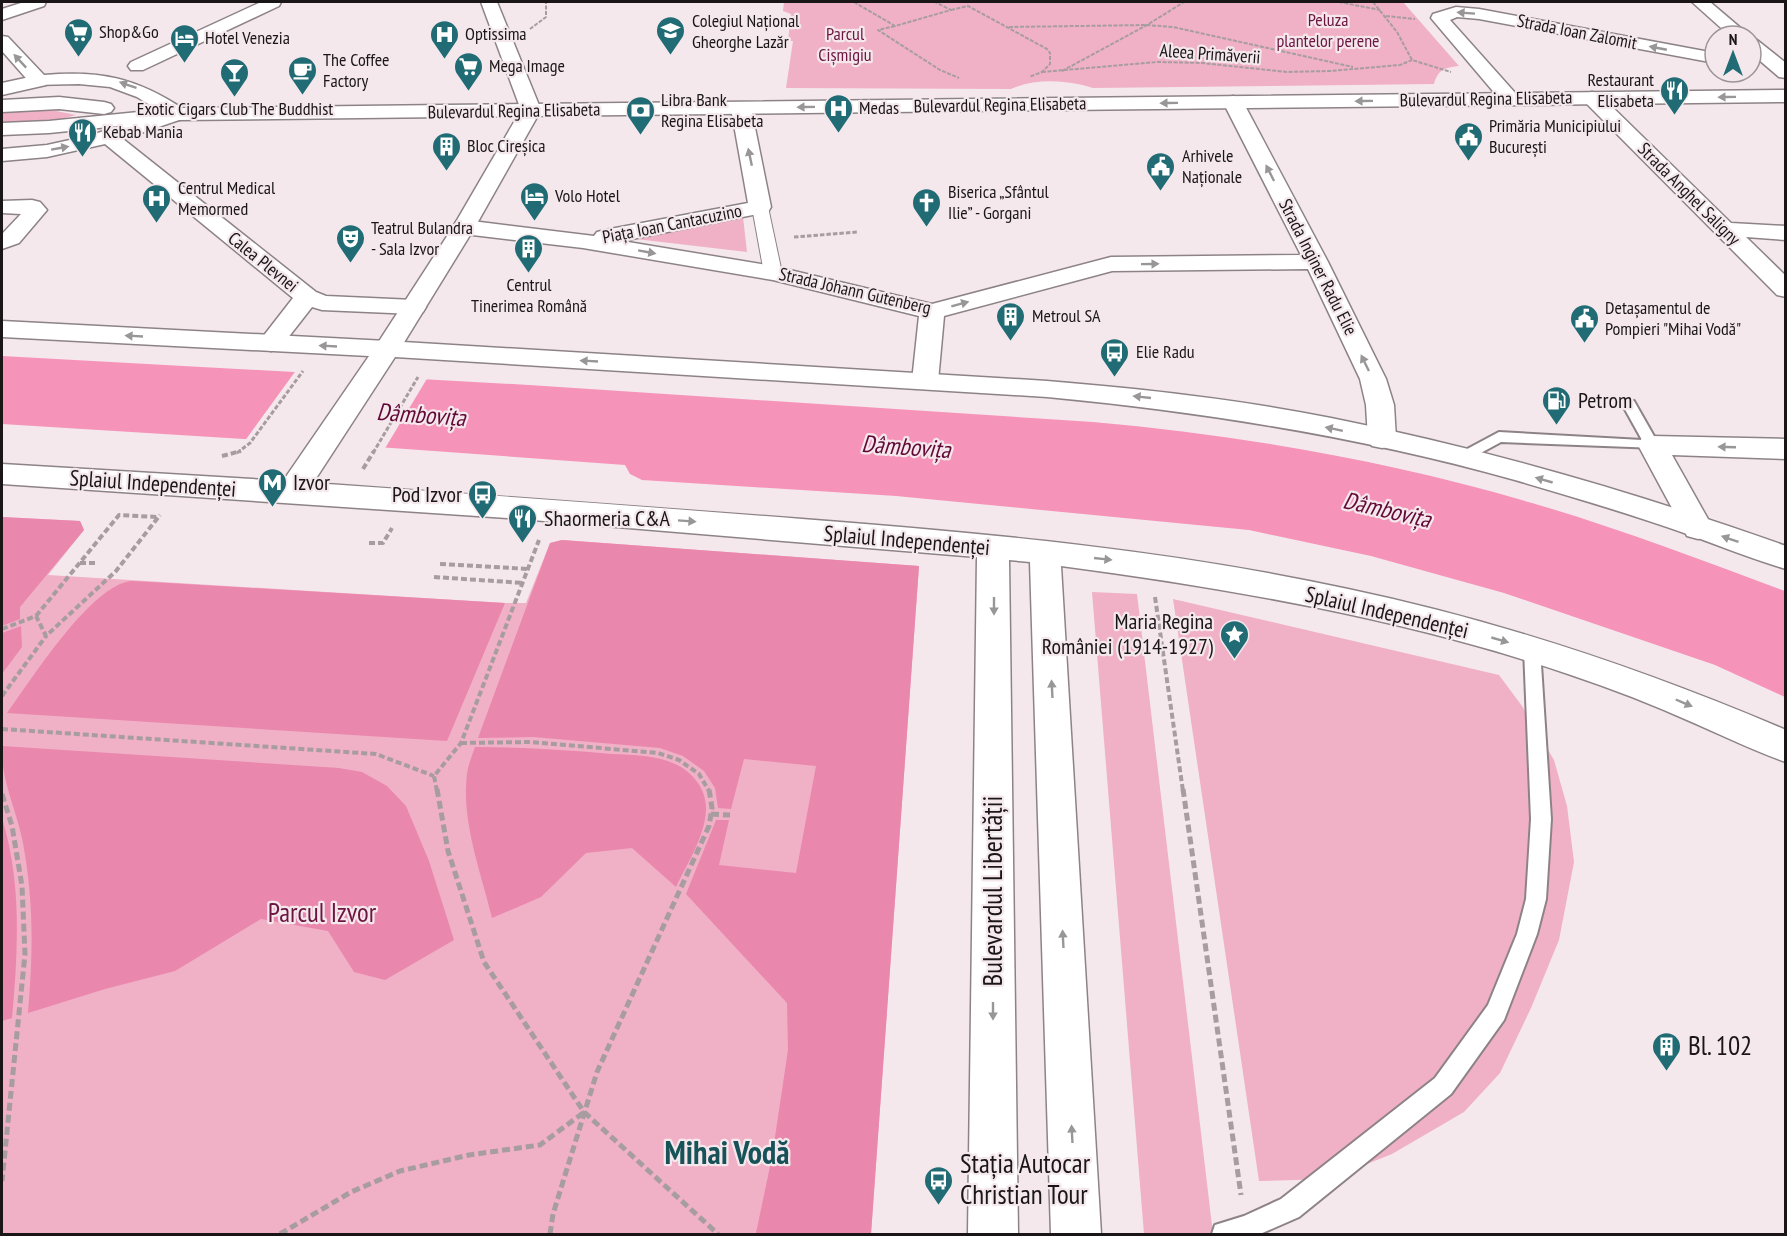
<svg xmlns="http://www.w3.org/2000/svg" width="1787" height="1236" font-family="'PT Sans Narrow',sans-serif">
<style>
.green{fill:#f0b0c6}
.forest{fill:#ea87ad}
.water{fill:#f693b9}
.pier{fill:#f4e8ec}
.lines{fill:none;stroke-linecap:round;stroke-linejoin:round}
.service-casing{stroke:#8d8386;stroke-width:4}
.pedestrian-casing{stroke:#8d8386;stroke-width:2}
.minor-casing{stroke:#8d8386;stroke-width:3}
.tertiary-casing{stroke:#8d8386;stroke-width:3}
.secondary-casing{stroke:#8d8386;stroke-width:3}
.primary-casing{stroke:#8d8386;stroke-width:3}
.path-far3{stroke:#a79da0;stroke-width:2;stroke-dasharray:4 1.5;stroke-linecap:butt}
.path-far2{stroke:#a79da0;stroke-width:3;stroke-dasharray:4.5 2;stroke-linecap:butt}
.path-far1{stroke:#a79da0;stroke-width:4;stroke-dasharray:6 3;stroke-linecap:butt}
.path{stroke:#a79da0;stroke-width:5;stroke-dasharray:8 4;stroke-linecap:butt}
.service{fill:#fff;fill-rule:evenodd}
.pedestrian{fill:#fff;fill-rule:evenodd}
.minor{fill:#fff;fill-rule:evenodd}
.tertiary{fill:#fff;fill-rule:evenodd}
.secondary{fill:#fff;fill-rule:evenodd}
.primary{fill:#fff;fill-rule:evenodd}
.oneway{fill:#989697}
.labels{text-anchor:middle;stroke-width:4.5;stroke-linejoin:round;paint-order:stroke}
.far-park-label{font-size:18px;fill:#6c1540;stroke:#f4e8ec}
.far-poi-label{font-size:18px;fill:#1a1617;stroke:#f4e8ec;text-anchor:start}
.far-street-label{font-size:18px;fill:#1a1617;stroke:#f4e8ec}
.poi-label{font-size:22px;fill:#1a1617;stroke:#f4e8ec;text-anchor:start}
.street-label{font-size:22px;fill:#1a1617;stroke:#f4e8ec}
.water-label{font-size:24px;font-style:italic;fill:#620937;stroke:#f4e8ec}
.near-street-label{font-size:27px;fill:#1a1617;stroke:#f4e8ec}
.near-park-label{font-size:27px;fill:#6c1540;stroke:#f4e8ec}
.near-poi-label{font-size:27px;fill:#1a1617;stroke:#f4e8ec;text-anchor:start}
.near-quarter-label{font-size:32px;font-weight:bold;fill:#165258;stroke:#f4e8ec}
</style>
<rect width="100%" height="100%" fill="#f4e8ec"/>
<g class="green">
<path d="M784,2h619l56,64c-14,2 -21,3 -25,18l-341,4c-27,-8 -56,-10 -82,1l-225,-1 7,-47h-5l3,-27 -8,-3z"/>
<path d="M27,110h24l25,5 -26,7 -48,1v-10z"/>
<path d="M743,217l4,35 -111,-13z"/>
<path d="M2,517l78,4 4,9 -36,45 457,28h21l24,-60 12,-3 357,26 -48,668h-869z"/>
<path d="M1092,592l45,2 76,640h-69z"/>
<path d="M1173,599l326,76 23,31 32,54 13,46 7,56 -15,78 -28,68 -31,65 -36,39 -72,42 -63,25 -70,2z"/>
</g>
<g class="forest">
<path d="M2,517l78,4 4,9 -64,77v12l-18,7z"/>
<path d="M562,540l357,26 -48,668 -115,-1 16,-76 16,-107 -1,-47 -101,-109 30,-74h13l-10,45 77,8 20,-107 -72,-7 -13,50 -13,-1 -3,-20 -11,-17 -21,-15 -23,-8 -127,-11 -55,1 72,-195z"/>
<path d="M131,581l20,1 354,21 -58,138 -440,-28c25,-34 83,-127 124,-132z"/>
<path d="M21,626l1,21 -20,27v-41z"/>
<path d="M2,746l337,22 23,4 25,14 19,20 23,55 25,79 -69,40 -31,-8 -26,-41 -67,-12 -86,52 -70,18 -77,24c5,-62 6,-109 -5,-170 -6,-32 -23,-65 -21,-97z"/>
<path d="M475,747c46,0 91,3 137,7 21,1 44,1 63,10 18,8 32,26 31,46 -1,26 -19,54 -30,77l-44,-39 -46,5 -45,44 -49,21c-11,-46 -31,-97 -25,-144 1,-9 5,-18 8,-27z"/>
<path d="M2,818c20,65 16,133 10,200l-10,3z"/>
</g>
<path class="water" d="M2,356l527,29 564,37c147,13 297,39 439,81 86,25 169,57 253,88v106l-70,-32 -211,-72 -133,-37 -122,-26 -353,-34 -254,-16 -12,-6 -5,-9 -233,-17 -390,-24z"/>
<path class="pier" d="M297,369l131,8 -44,73 -140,-8z"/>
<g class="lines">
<defs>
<g id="service">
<path d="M1629,400l5,1 25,44 -2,3 -156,-6 -35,19h-10l-2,-3 2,-3 43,-23 143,8 -20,-36z"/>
<path d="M1532,642l6,2 2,5 11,170 -5,80 -9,35 -33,86 -53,74 -152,123 -39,17h-48l3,-9 29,-9 37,-17 154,-121 53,-73 29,-71 9,-35 5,-80 -7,-170 2,-5z"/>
</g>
<path id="pedestrian" d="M760,202l6,1 2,4 14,66 -3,4h-12l-3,-4 -12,-66 2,-4z"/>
<g id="minor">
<path d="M24,2h22l-2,4 -42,14v-11z"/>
<path d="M261,2h20l-2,4 -136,64h-12l-3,-4 3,-4z"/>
<path d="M1692,2h18l40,34h-20z"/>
<path d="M1456,7l23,2 236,44v10l-236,-44 -22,-2 -7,3 67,75 3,4 -3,4h-14l-72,-85 2,-4z"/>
<path d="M1751,39l6,1 29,23v15l-7,-1 -28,-24z"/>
<path d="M39,75l7,2 2,4 -2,4 -44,10v-12z"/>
<path d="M1592,92l7,2 132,129 55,3v14l-40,-3 40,39v21l-9,-2 -192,-193 -3,-4 3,-4z"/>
<path d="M1233,96l7,2 3,4 85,160 58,117 8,26 2,34 -4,7 -10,2 -10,-2 -4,-7 -2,-34 -6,-26 -52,-110 -196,2 -168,45 -6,65 -4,6 -9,2 -9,-2 -4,-6 7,-65 -146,-36 -190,-32 -119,-14 -8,-2 -3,-5 3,-5 8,-2 130,16 3,-4 8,-2 143,-27 -17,-95 3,-4h14l3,4 20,99 -3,5 -146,29 151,25 159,38 179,-47 190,-2 -78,-153 3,-4z"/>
<path d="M178,108l7,2 3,4 -3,4 -62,21 193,153 10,4 88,4 9,2 3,5 -3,5 -9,2 -92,-4 -10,-3 -32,41 -9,3 -9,-3 -4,-5 35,-45 -188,-154 -58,13 -45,4v-12l45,-4 41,-9z"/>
<path d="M32,200l8,2 7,8 -28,33 -17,6v-15l19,-20 -19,-1v-12z"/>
<path d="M1652,436l134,3v20l-114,-4 41,73 -4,8 -11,3 -11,-3 -49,-91 4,-7z"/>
</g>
<path id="tertiary" d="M2,36l6,1 36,38c57,-5 93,3 141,35l3,4 -3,4h-14l-34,-21 -27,-10 -31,-3 -47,1 -30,-34z"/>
<path id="secondary" d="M481,2h16l44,108 -66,117 -75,122 -4,6 -9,2 -9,-2 -4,-6 79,-122 68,-117z"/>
<g id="primary">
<path d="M1786,90v12l-1608,18 -129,13 -47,2v-12l47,-2 129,-13z"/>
<path d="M59,97l45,5 7,2 3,4 -3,4 -7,2 -45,-5 -57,3v-12z"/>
<path d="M2,321l385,20 660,40c95,8 190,18 284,37 155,31 306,75 455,128v23c-34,-10 -66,-23 -99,-35 -56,-20 -114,-37 -172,-54 -153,-43 -310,-68 -468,-83l-652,-40 -82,126c163,11 326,23 489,36 183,14 367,31 546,70 152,32 295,80 438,141v32c-32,-11 -62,-26 -92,-39 -40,-18 -81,-34 -123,-48 -165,-56 -337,-86 -510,-109l40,668h-50l-21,-672 -21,-2 9,674h-50l9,-677 -470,-39 -505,-34v-20l281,17 86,-125 -367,-19z"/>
</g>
</defs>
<use href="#service" class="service-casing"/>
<use href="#pedestrian" class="pedestrian-casing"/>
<use href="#minor" class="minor-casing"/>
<use href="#tertiary" class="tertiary-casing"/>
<use href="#secondary" class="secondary-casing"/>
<use href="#primary" class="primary-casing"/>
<g class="path-far3">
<path d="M854,2l41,24 56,-16 -16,-8"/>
<path d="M1339,2l41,8"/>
<path d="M1373,2l24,30 15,28 39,12"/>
<path d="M951,10l17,-4 79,43 3,4v11l-8,8 -13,5"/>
<path d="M1386,16l29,3"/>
<path d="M895,26l-17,4 62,40 19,8"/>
<path d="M1009,27l138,-2 26,2 180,40"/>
<path d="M530,29l16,-12v-15"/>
<path d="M1062,71l85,-46 37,-23"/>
<path d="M1042,72l115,-10 45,1 85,9 43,-1 70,-6 12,-5"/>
</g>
<g class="path-far2">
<path d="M794,237l64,-5"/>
<path d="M237,453l13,-10 53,-72"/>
<path d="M373,453l45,-76"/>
</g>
<g class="path-far1">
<path d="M222,456l19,-5"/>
<path d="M363,469l11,-18"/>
<path d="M369,543h14l9,-15"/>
<path d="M80,563h15"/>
<path d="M440,564l89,5"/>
<path d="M434,577l90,6"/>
<path d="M1155,597l28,194"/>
<path d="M36,616l83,-101 39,2"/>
<path d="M2,629l34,-13 10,20 70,-65 44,-56"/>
<path d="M2,696l44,-60"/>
<path d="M2,729l374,25 58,22"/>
<path d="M461,743l70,-1 127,11 21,7 20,14 10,17"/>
<path d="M437,791l-3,-15 27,-33 78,-203"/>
</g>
<g class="path">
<path d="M437,789l11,62 36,111 100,150 134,122"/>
<path d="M1183,789l58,406"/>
<path d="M2,794l10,32 10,60 3,68 -23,227"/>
<path d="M711,814l19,1"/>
<path d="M280,1234l71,-42 49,-21 69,-16 71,-10 43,-32"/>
<path d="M550,1234l3,-20 44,-142 112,-246 3,-18 -3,-19"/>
</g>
<use href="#service" class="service"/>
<use href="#pedestrian" class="pedestrian"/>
<use href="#minor" class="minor"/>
<use href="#tertiary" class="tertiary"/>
<use href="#secondary" class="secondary"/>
<use href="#primary" class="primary"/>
</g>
<defs><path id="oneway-solid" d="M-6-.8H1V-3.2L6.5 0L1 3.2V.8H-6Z" transform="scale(1.5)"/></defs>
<g class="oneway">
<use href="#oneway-solid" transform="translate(1466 13) rotate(-176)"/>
<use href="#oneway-solid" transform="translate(1658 48) rotate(-169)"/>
<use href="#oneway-solid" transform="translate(20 61) rotate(-133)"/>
<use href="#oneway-solid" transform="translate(128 85) rotate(-161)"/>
<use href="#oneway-solid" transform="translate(1727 97) rotate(179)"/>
<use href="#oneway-solid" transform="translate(1364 101) rotate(179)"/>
<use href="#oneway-solid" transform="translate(1169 103) rotate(179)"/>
<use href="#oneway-solid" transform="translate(806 107) rotate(179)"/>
<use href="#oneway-solid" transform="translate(60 148) rotate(-10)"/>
<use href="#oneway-solid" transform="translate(750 157) rotate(-102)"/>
<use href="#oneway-solid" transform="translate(1270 173) rotate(-117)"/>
<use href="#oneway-solid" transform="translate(647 252) rotate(10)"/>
<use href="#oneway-solid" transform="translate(1150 264) rotate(-1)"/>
<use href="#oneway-solid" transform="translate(960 304) rotate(-15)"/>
<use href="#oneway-solid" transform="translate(134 336) rotate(-177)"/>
<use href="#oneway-solid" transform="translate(328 346) rotate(-177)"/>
<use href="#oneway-solid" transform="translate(589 361) rotate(-177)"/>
<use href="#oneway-solid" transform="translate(1365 363) rotate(-116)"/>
<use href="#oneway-solid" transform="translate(1142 397) rotate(-174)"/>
<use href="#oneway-solid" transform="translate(1334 429) rotate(-168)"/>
<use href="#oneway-solid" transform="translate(1727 447) rotate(-178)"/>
<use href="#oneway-solid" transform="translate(1544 480) rotate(-164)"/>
<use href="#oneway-solid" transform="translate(687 521) rotate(4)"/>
<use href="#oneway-solid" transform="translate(1730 539) rotate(-161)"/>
<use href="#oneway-solid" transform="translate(1103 559) rotate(6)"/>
<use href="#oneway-solid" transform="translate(994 606) rotate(90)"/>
<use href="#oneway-solid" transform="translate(1500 640) rotate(16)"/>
<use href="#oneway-solid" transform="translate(1052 689) rotate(-93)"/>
<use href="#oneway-solid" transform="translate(1684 703) rotate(23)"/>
<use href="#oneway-solid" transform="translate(1063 939) rotate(-93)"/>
<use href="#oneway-solid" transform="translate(993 1011) rotate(90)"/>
<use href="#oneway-solid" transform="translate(1072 1134) rotate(-93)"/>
</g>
<defs>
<symbol id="school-pin" viewBox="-11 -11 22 30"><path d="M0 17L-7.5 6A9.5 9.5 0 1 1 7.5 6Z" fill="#216c74" stroke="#f4e8ec"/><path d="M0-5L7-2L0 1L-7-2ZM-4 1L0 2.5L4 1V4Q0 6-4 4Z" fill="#fff"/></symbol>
<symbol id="supermarket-pin" viewBox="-11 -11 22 30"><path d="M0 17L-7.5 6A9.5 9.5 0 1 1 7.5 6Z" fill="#216c74" stroke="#f4e8ec"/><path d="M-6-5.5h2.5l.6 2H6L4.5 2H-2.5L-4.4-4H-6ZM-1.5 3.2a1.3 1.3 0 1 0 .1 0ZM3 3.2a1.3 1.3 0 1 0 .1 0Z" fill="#fff"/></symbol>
<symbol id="hospital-pin" viewBox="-11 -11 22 30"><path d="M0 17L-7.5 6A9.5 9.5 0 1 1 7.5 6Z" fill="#216c74" stroke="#f4e8ec"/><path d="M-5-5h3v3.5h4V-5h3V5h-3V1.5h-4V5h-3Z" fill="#fff"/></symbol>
<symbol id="hotel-pin" viewBox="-11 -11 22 30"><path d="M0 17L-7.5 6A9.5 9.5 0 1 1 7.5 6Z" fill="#216c74" stroke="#f4e8ec"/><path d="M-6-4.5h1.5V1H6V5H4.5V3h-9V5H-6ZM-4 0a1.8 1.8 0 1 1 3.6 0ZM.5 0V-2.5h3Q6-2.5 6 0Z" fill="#fff"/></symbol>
<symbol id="cafe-pin" viewBox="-11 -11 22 30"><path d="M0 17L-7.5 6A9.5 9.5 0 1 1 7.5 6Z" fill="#216c74" stroke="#f4e8ec"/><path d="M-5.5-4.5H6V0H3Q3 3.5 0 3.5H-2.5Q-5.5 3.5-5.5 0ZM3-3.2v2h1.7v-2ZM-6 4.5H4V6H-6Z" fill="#fff"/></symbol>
<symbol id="bar-pin" viewBox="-11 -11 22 30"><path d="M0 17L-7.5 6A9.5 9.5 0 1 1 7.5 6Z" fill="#216c74" stroke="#f4e8ec"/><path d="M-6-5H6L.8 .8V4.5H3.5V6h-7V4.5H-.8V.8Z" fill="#fff"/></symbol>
<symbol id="restaurant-pin" viewBox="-11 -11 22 30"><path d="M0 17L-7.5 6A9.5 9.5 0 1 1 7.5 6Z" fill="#216c74" stroke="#f4e8ec"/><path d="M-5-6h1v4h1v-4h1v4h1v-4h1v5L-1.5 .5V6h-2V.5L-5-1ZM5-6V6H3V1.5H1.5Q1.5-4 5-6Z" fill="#fff"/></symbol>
<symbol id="bank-pin" viewBox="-11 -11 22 30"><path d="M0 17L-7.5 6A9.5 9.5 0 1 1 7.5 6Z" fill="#216c74" stroke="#f4e8ec"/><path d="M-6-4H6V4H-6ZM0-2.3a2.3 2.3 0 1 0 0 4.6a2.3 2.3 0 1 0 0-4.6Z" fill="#fff"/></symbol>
<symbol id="civic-pin" viewBox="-11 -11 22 30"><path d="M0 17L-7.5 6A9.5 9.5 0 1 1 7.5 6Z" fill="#216c74" stroke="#f4e8ec"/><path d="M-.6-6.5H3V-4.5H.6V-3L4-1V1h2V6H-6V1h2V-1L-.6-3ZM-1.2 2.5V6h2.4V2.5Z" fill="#fff"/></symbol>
<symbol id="building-pin" viewBox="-11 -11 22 30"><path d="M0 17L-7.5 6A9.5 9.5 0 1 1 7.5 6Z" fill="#216c74" stroke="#f4e8ec"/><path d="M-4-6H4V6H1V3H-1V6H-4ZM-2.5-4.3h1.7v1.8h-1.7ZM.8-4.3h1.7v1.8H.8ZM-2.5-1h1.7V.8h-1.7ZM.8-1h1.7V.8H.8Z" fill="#fff"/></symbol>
<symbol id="church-pin" viewBox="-11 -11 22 30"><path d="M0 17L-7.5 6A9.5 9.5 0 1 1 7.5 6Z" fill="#216c74" stroke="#f4e8ec"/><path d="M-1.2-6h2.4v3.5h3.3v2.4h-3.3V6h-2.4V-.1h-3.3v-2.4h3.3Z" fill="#fff"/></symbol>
<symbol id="theatre-pin" viewBox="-11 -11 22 30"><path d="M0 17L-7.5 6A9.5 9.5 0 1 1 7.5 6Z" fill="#216c74" stroke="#f4e8ec"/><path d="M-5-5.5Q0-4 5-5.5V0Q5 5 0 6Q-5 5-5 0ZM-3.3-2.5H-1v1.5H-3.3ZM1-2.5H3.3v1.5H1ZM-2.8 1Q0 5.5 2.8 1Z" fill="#fff"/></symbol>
<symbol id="bus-pin" viewBox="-11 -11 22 30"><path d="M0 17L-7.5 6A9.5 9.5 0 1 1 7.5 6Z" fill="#216c74" stroke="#f4e8ec"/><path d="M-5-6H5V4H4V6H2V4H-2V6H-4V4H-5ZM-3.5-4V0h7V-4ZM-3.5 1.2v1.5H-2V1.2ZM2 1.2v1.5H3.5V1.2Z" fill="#fff"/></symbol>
<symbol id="fuel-pin" viewBox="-11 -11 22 30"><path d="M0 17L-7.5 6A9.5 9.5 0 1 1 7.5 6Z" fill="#216c74" stroke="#f4e8ec"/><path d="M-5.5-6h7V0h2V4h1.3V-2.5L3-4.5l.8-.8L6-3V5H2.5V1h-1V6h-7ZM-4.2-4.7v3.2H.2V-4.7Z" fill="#fff"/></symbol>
<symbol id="metro-pin" viewBox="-11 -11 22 30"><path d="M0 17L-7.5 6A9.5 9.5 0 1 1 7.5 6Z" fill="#216c74" stroke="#f4e8ec"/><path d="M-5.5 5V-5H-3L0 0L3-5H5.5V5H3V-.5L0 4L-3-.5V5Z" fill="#fff"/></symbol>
<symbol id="sight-pin" viewBox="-11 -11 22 30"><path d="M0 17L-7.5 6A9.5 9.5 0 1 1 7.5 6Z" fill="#216c74" stroke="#f4e8ec"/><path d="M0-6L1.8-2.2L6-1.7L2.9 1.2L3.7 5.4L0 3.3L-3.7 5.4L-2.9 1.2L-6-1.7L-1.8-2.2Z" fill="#fff"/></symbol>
</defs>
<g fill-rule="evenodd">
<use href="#school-pin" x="654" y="14" width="33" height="45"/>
<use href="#supermarket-pin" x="62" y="16" width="33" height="45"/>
<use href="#hospital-pin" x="428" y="18" width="33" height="45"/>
<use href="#hotel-pin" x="168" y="22" width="33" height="45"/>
<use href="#supermarket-pin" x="452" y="50" width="33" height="45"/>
<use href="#cafe-pin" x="286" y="54" width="33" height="45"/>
<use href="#bar-pin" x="218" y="56" width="33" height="45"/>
<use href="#restaurant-pin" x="1658" y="74" width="33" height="45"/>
<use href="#hospital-pin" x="822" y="92" width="33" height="45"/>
<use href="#bank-pin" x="624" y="94" width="33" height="45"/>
<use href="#restaurant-pin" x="66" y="116" width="33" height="45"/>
<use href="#civic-pin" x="1452" y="120" width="33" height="45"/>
<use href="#building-pin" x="430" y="130" width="33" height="45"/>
<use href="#civic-pin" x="1144" y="150" width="33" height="45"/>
<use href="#hotel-pin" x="518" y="180" width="33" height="45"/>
<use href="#hospital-pin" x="140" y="182" width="33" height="45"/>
<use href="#church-pin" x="910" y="186" width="33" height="45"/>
<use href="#theatre-pin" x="334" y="222" width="33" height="45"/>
<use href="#building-pin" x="512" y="232" width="33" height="45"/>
<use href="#building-pin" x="994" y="300" width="33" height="45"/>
<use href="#civic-pin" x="1568" y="302" width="33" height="45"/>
<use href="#bus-pin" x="1098" y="336" width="33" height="45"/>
<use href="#fuel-pin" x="1540" y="384" width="33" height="45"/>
<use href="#metro-pin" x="256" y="466" width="33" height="45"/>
<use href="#bus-pin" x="466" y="478" width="33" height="45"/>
<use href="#restaurant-pin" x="506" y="502" width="33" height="45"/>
<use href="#sight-pin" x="1218" y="618" width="33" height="45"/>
<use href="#building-pin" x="1650" y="1030" width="33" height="45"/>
<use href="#bus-pin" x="922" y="1164" width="33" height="45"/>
</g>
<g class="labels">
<g class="far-park-label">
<text x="1328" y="26">Peluza<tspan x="1328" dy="21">plantelor perene</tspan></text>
<text x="845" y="40">Parcul<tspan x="845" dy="21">Cișmigiu</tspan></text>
</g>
<g class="far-poi-label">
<text x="692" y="27">Colegiul Național<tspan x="692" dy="21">Gheorghe Lazăr</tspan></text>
<text x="99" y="38">Shop&amp;Go</text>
<text x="465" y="40">Optissima</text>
<text x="205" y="44">Hotel Venezia</text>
<text x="323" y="66">The Coffee<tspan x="323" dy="21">Factory</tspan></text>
<text x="489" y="72">Mega Image</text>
<text x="1654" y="86" text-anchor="end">Restaurant<tspan x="1654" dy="21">Elisabeta</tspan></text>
<text x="661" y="106">Libra Bank<tspan x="661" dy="21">Regina Elisabeta</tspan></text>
<text x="859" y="114">Medas</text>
<text x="235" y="115" text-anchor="middle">Exotic Cigars Club The Buddhist</text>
<text x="1489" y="132">Primăria Municipiului<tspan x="1489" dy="21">București</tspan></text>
<text x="103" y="138">Kebab Mania</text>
<text x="467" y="152">Bloc Cireșica</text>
<text x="1182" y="162">Arhivele<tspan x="1182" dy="21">Naționale</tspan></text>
<text x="178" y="194">Centrul Medical<tspan x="178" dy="21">Memormed</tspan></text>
<text x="948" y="198">Biserica „Sfântul<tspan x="948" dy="21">Ilie” - Gorgani</tspan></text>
<text x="555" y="202">Volo Hotel</text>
<text x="371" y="234">Teatrul Bulandra<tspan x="371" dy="21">- Sala Izvor</tspan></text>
<text x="529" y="291" text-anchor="middle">Centrul<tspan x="529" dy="21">Tinerimea Română</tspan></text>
<text x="1605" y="314">Detașamentul de<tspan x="1605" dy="21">Pompieri "Mihai Vodă"</tspan></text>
<text x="1032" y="322">Metroul SA</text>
<text x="1136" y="358">Elie Radu</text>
</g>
<g class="far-street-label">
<text transform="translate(1577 32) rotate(11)" y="6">Strada Ioan Zalomit</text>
<text transform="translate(1210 54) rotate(4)" y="6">Aleea Primăverii</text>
<text transform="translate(1486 99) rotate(-1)" y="6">Bulevardul Regina Elisabeta</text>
<text transform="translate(1000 105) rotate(-1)" y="6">Bulevardul Regina Elisabeta</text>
<text transform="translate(514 111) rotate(-1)" y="6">Bulevardul Regina Elisabeta</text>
<text transform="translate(1689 194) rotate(45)" y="6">Strada Anghel Saligny</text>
<text transform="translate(672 224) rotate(-11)" y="6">Piața Ioan Cantacuzino</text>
<text transform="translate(263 262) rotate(39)" y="6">Calea Plevnei</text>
<text transform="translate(1318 267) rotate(63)" y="6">Strada Inginer Radu Elie</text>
<text transform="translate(855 291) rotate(13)" y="6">Strada Johann Gutenberg</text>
</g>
<g class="poi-label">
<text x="1578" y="408">Petrom</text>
<text x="293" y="490">Izvor</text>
<text x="462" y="502" text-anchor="end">Pod Izvor</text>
<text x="544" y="526">Shaormeria C&amp;A</text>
<text x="1213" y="629" text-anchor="end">Maria Regina<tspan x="1213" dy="25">României (1914-1927)</tspan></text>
</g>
<g class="street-label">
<text transform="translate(153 483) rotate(4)" y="8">Splaiul Independenței</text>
<text transform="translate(907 540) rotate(5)" y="8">Splaiul Independenței</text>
<text transform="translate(1387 612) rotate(13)" y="8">Splaiul Independenței</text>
</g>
<g class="water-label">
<text transform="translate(421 415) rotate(4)" y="8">Dâmbovița</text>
<text transform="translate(906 447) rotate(4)" y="8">Dâmbovița</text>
<text transform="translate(1387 510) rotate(13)" y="8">Dâmbovița</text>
</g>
<g class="near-street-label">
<text transform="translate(993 891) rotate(-90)" y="9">Bulevardul Libertății</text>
</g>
<g class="near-park-label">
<text x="322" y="922">Parcul Izvor</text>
</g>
<g class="near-poi-label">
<text x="1688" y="1055">Bl. 102</text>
<text x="960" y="1173">Stația Autocar<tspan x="960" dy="31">Christian Tour</tspan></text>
</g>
<g class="near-quarter-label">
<text x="727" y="1164">Mihai Vodă</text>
</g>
</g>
<rect width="1787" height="1236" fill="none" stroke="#1a1617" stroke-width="6"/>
<g transform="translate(1733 54)"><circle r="28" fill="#f4e8ec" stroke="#9d9497" stroke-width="1.5"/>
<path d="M0-4.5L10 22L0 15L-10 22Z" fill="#216c74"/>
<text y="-9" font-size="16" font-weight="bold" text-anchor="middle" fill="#1a1617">N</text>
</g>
</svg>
